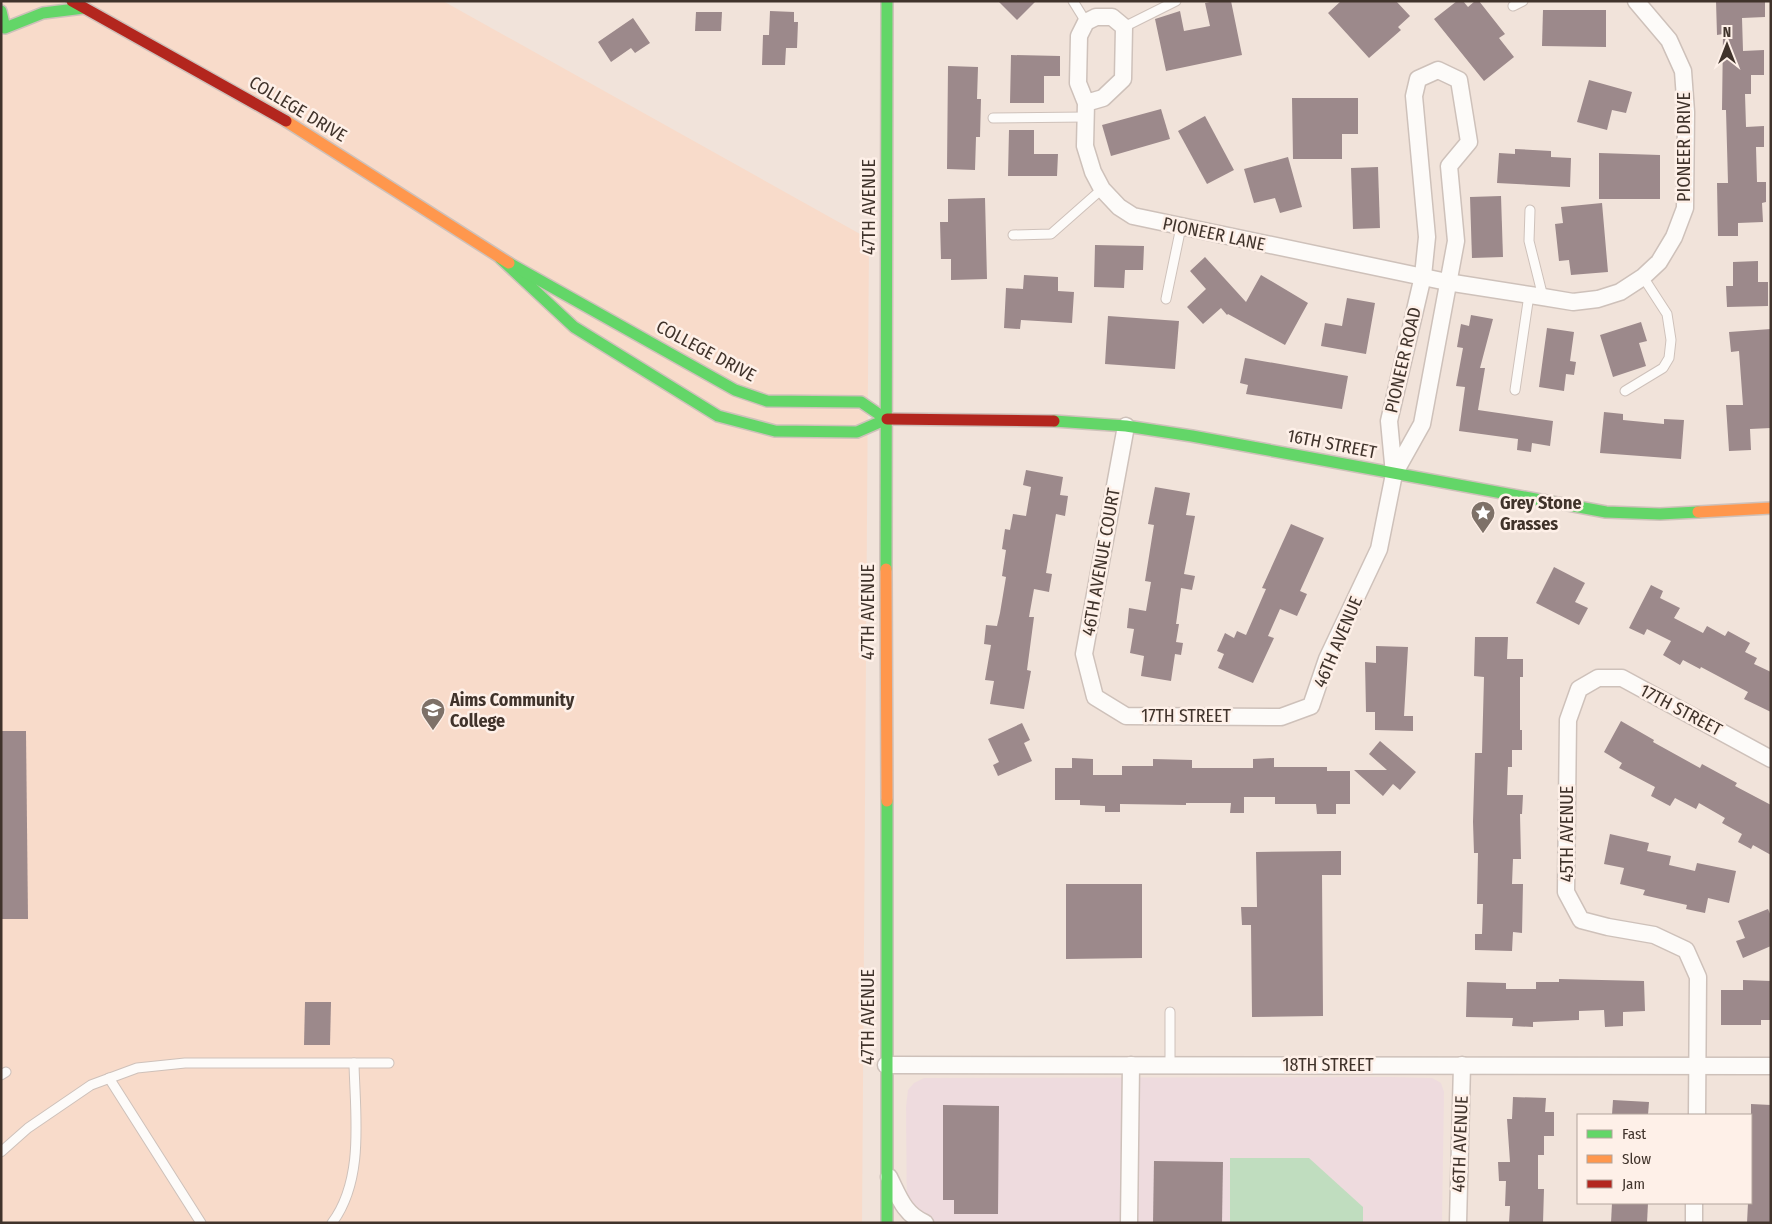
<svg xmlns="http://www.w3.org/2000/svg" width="1772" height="1224" font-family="'Fira Sans Condensed',sans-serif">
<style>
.commercial{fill:#eedbde}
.built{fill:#f8dbca}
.green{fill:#c0ddbf}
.building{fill:#9c898b}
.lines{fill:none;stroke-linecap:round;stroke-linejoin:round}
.lane-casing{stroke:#cec1ba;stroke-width:11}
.street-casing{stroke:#cec1ba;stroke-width:19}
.fast-casing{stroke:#cec1ba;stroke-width:14}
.slow-casing{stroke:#cec1ba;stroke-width:14}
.jam-casing{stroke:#cec1ba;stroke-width:14}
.lane{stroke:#fdfbf9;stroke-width:9}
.street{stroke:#fdfbf9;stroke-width:16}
.fast{stroke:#63d668;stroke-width:11}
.slow{stroke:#ff974d;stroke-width:11}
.jam{stroke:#b3261e;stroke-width:11}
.labels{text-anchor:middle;stroke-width:5;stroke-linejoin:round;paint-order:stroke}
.street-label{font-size:18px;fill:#40332b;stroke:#fef0e8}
.poi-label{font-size:18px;font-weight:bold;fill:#40332b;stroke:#fef0e8;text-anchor:start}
</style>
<rect width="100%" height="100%" fill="#f1e3da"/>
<path class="commercial" d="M1390,1077l42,1 9,5 3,9 -2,131h-535l-1,-116 2,-17 6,-7 10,-5z"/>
<path class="built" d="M1,1h442l426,238 -7,984h-861z"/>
<path class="green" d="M1230,1158h79l54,49v16h-133z"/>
<g class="building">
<path d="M998,1h38l-19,19z"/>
<path d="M1215,1h16l11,54 -76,16 -11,-52 25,-8 4,20 26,-5 -5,-23z"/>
<path d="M1341,1h55l14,15 -12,11 3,3 -32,28 -41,-45z"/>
<path d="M1457,1h6l5,6 7,-6h4l26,33 -6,4 15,19 -30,24 -50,-62z"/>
<path d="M1716,1h49v16l-23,1 1,33 21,-1v25h-13v19h-6l1,33 18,-1v21h-8l1,35h9v20l-4,1 1,19 -25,1v13h-20l-1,-53h11l-2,-73h-4l1,-76 -6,1z"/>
<path d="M1543,10h63v37l-64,-1z"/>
<path d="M770,11l24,1v10h4l-1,26h-11l-1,17h-23l1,-30h6z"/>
<path d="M696,12h26l-1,19h-26z"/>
<path d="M633,18l17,25 -15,10 -4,-5 -20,14 -13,-20z"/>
<path d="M1011,55l49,1v20h-16v27h-34z"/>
<path d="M948,66l30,1 -1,32h4l-1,38h-4l-1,33 -28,-1z"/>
<path d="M1589,80l43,12 -6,21 -14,-3 -5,20 -30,-8z"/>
<path d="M1292,98h66v36h-16v25h-49z"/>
<path d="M1161,109l9,30 -59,17 -9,-31z"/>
<path d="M1205,116l29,54 -27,14 -29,-53z"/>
<path d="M1009,130h25v24h24l-1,22h-49z"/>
<path d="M1515,149l36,2v6l20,1 -1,29 -73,-4 2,-30 16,1z"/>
<path d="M1599,153l61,2v44h-61z"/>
<path d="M1288,157l14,50 -22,6 -5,-15 -21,5 -10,-34z"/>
<path d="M1378,167l2,61 -27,1 -2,-61z"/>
<path d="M1501,196l2,61 -31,1 -2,-61z"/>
<path d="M985,198l2,81 -36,1v-21h-10l-1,-37h8v-23z"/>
<path d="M1602,203l6,69 -37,3 -2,-15 -10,1 -4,-37 8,-1 -2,-16z"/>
<path d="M1095,245l49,1 -1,24h-18l-1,18 -30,-1z"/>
<path d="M1205,257l41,45 15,-27 47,28 -23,42 -57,-31 -1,1 -6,-7 -18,16 -16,-17 19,-18 -16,-18z"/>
<path d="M1758,261v21h10v24l-41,1 -1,-21h7v-24z"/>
<path d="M1024,275l34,2v14l16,1 -2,31 -51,-3 -1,9 -16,-1 2,-40 17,1z"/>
<path d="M1347,298l28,5 -9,51 -45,-8 4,-23 17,3z"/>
<path d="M1471,315l22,4 -13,49h5l-7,42 75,11 -3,25 -18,-3 -1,9 -14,-2 1,-11 -59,-8 6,-44 -9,-1 7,-38 -6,-1 4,-23 8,2z"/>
<path d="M1108,316l71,5 -4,48 -70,-5z"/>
<path d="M1641,322l6,19 -8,2 7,23 -33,11 -13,-42z"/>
<path d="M1547,328l27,4 -4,29 6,1 -2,13 -8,-1 -2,17 -25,-4z"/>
<path d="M1771,329v99l-21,1 1,21 -22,1 -3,-46h17l-4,-54 -8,1 -2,-20z"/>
<path d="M1245,358l103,18 -6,33 -96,-15 2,-9 -8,-2z"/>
<path d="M1604,412l19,2v6l41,4v-5l20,1 -3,39 -81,-6z"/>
<path d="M1026,470l37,7 -3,18 8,1 -3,20 -9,-2 -10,59 6,1 -3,18 -15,-3 -5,28h5l-7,53 4,1 -7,38 -34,-5 4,-23 -9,-1 6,-35 -7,-1 2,-19 11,1 3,-13 6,-36 -4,-1 4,-26 -4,-1 3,-20 5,1 3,-16 13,2 5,-29 -8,-2z"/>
<path d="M1155,487l35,6 -4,22 9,1 -11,58 11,2 -3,14 -11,-2 -5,36h3l-3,18 7,1 -2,12 -6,-1 -4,27 -30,-5 3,-20 -14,-3 4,-24 -7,-1 2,-20 17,3 5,-29 -6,-1 9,-56 -6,-1z"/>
<path d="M1291,524l33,14 -24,53 7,3 -10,22 -17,-7 -12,27 6,2 -21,45 -35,-15 6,-14 -7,-3 8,-18 9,5 3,-7 9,4 20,-46 -4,-1z"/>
<path d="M1554,567l31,16 -10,19 13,6 -9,17 -43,-22z"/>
<path d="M1651,585l12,6 -3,7 20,10 -6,10 29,15 4,-7 18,10 3,-5 22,12 -5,9 12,6 -3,6 17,8v40l-27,-13 4,-7 -47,-25 -1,2 -17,-9 -3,5 -17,-10 8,-14 -24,-12 -3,6 -15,-7z"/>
<path d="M1475,637h33l-1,22h16v18h-3v53h2v20h-10v17h-4l-1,28h16l-1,19h-2l1,45h-8l-1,25h11l-1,49 -9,-1 -1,19 -37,-1v-16h7l1,-30h-6l1,-51h-4l-1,-31 2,-69h7l2,-76 -10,-1z"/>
<path d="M1376,646l32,1 -4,69h9v15l-38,-1v-18h-9l-1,-50 11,1z"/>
<path d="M1621,721l33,19 -1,2 47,26 2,-4 35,19 -2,3 36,19v50l-18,-10 -2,4 -13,-7 4,-8 -20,-11 3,-5 -26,-15 -3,6 -21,-11 -5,8 -19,-10 4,-9 -36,-19 3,-5 -18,-11z"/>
<path d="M1022,723l8,17 -6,3 8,18 -34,15 -5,-11 6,-3 -11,-23z"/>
<path d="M1,731h25l2,188h-27z"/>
<path d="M1380,741l36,31 -16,18 -7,-6 -10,12 -29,-26h33l-18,-16z"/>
<path d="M1072,758l21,1v16h29v-9h31v-7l39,1v8h61v-9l21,-1v9h53v4h23v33h-14v10h-19l-1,-10h-41v-7h-31v16h-14l1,-10h-45v2l-66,-1v8h-15v-6l-25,-1v-5h-25v-32h17z"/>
<path d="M1610,834l39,9 -2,8 24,5 -2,9 26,6 2,-8 39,8 -7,32 -21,-5 -3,15 -19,-4 1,-4 -44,-10 2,-5 -25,-6 4,-16 -20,-4z"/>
<path d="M1341,851v24h-19l1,141 -71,1 -1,-92h-9l-1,-18h16l-1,-55z"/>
<path d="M1066,884h76v74l-76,1z"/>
<path d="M1768,909l3,7v30l-28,12 -7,-17 9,-3 -7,-17z"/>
<path d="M1559,979l85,2 1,30 -22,1v14l-18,1 -1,-17 -25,1v9l-46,2v5l-21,-1 1,-8 -47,-1 1,-35 39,1v6h30v-7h23z"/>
<path d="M1743,980l28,1v39h-10v5h-40v-35h22z"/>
<path d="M305,1002h26l-1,43h-26z"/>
<path d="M1513,1097l33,1 -1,14h9v24h-10v19h-6v34h6l-1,34h-34l1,-17h-5l1,-25h-7l-1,-19h12l-3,-43h5z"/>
<path d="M1613,1100l36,2 -1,13h-36z"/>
<path d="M1751,1104l20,1v118h-24l1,-20h3z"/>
<path d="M943,1105l56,1 -1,108h-44v-14h-11z"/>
<path d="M1154,1161l69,1 -1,61h-69z"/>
<path d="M1612,1203h36l-1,20h-36z"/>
</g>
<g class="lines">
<defs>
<g id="lane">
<path d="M1073,1l13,21"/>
<path d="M1513,6l10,-5"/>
<path d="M1124,27l52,-26"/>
<path d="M993,118l93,-1"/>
<path d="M1530,210l-1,31 14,56"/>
<path d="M1013,235l38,-1 51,-45"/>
<path d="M1166,299l15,-72"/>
<path d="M1515,390l14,-95"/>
<path d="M1625,391l38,-23 6,-10 2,-18 -4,-26 -24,-37"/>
<path d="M1170,1012v53"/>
<path d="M1,1075l5,-3"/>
<path d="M109,1078l92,145"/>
<path d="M1,1152l27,-24 63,-43 46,-17 48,-5h204"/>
<path d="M332,1223c33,-44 23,-109 22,-160"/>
</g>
<g id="street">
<path d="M1086,103l17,-5 20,-19 1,-52 -12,-10h-16l-10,5 -7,14 -1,47 8,20 -1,43 8,26 9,17 17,18 14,9 314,66 96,15 30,5 25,-3 22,-7 23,-15 16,-15 15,-25 11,-29 1,-96 -3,-41 -14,-31 -33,-39"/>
<path d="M1126,426l-42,228 11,43 31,19 155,1 30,-11 16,-47 52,-110 15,-75 -5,-53 34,-145 4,-39 -13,-141 4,-17 20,-9 21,10 10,62 -20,24 7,75 -34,183 -28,50"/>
<path d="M886,1065l885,1"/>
<path d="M1697,1115l1,-138 -12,-27 -32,-15 -46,-8 -27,-7 -15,-28 2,-172 11,-31 19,-11h24l149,81"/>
<path d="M889,1177c10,20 15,37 36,46"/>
<path d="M1129,1223l2,-158"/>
<path d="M1458,1223l4,-158"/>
<path d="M1694,1223v-20"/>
</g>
<g id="fast">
<path d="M1,11l4,17 38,-15 41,-5"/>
<path d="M500,258l74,69 144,89 57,15 82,1 30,-13"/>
<path d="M509,263l226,127 32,11 94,1 25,17"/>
<path d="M1054,421l72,5 66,10 414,76 54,2 38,-2"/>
<path d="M886,569l1,-568"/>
<path d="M887,801v422"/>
</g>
<g id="slow">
<path d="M286,121l223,142"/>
<path d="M1698,512l73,-4"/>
<path d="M886,569l1,232"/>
</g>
<g id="jam">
<path d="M72,1l214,120"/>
<path d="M887,419l167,2"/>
</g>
</defs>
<use href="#lane" class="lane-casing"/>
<use href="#street" class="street-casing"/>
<use href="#fast" class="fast-casing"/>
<use href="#slow" class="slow-casing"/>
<use href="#jam" class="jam-casing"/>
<use href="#lane" class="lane"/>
<use href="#street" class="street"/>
<use href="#fast" class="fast"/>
<use href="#slow" class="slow"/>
<use href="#jam" class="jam"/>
</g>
<defs>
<symbol id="sight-pin" viewBox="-11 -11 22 30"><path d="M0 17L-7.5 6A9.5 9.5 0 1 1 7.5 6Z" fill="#7e7168" stroke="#fef0e8"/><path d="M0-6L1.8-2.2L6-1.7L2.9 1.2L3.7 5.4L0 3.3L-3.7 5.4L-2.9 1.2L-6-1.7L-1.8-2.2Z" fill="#fff"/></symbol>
<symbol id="university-pin" viewBox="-11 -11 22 30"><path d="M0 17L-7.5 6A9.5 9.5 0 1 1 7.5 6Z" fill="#7e7168" stroke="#fef0e8"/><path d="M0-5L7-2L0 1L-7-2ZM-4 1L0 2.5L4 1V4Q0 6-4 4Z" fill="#fff"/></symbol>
</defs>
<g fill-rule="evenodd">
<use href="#sight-pin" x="1469" y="499" width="28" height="38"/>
<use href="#university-pin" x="419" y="696" width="28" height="38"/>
</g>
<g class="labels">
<g class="street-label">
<text transform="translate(298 109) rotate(31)" y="6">COLLEGE DRIVE</text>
<text transform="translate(1684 147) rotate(-90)" y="6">PIONEER DRIVE</text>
<text transform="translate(869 207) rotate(-90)" y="6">47TH AVENUE</text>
<text transform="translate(1214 234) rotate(12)" y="6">PIONEER LANE</text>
<text transform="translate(706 351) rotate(28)" y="6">COLLEGE DRIVE</text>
<text transform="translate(1403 360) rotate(-77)" y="6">PIONEER ROAD</text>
<text transform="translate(1332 444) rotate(11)" y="6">16TH STREET</text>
<text transform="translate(1101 562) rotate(-80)" y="6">46TH AVENUE COURT</text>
<text transform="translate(868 612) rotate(-90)" y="6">47TH AVENUE</text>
<text transform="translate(1338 642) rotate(-67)" y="6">46TH AVENUE</text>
<text transform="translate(1681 710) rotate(28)" y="6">17TH STREET</text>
<text x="1186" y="722">17TH STREET</text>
<text transform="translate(1567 834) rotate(-90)" y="6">45TH AVENUE</text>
<text transform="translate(868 1017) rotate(-90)" y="6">47TH AVENUE</text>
<text x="1328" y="1071">18TH STREET</text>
<text transform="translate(1460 1144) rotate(-88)" y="6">46TH AVENUE</text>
</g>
<g class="poi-label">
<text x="1500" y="509">Grey Stone<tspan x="1500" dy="21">Grasses</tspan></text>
<text x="450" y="706">Aims Community<tspan x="450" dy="21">College</tspan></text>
</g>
</g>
<rect width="1772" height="1224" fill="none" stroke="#40332b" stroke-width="5"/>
<rect x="1577" y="1114" width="175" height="90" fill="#fef0e8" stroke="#b2a49c"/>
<rect x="1587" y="1130" width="25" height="8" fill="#63d668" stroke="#b2a49c"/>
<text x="1622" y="1139" font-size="15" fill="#40332b">Fast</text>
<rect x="1587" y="1155" width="25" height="8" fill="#ff974d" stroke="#b2a49c"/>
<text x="1622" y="1164" font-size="15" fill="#40332b">Slow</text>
<rect x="1587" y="1180" width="25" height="8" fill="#b3261e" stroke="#b2a49c"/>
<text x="1622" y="1189" font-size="15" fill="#40332b">Jam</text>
<g transform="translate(1727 45)" stroke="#fef0e8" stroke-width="4" paint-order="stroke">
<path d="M0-4L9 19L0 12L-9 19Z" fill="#40332b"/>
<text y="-8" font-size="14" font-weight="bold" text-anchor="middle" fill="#40332b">N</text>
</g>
</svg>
